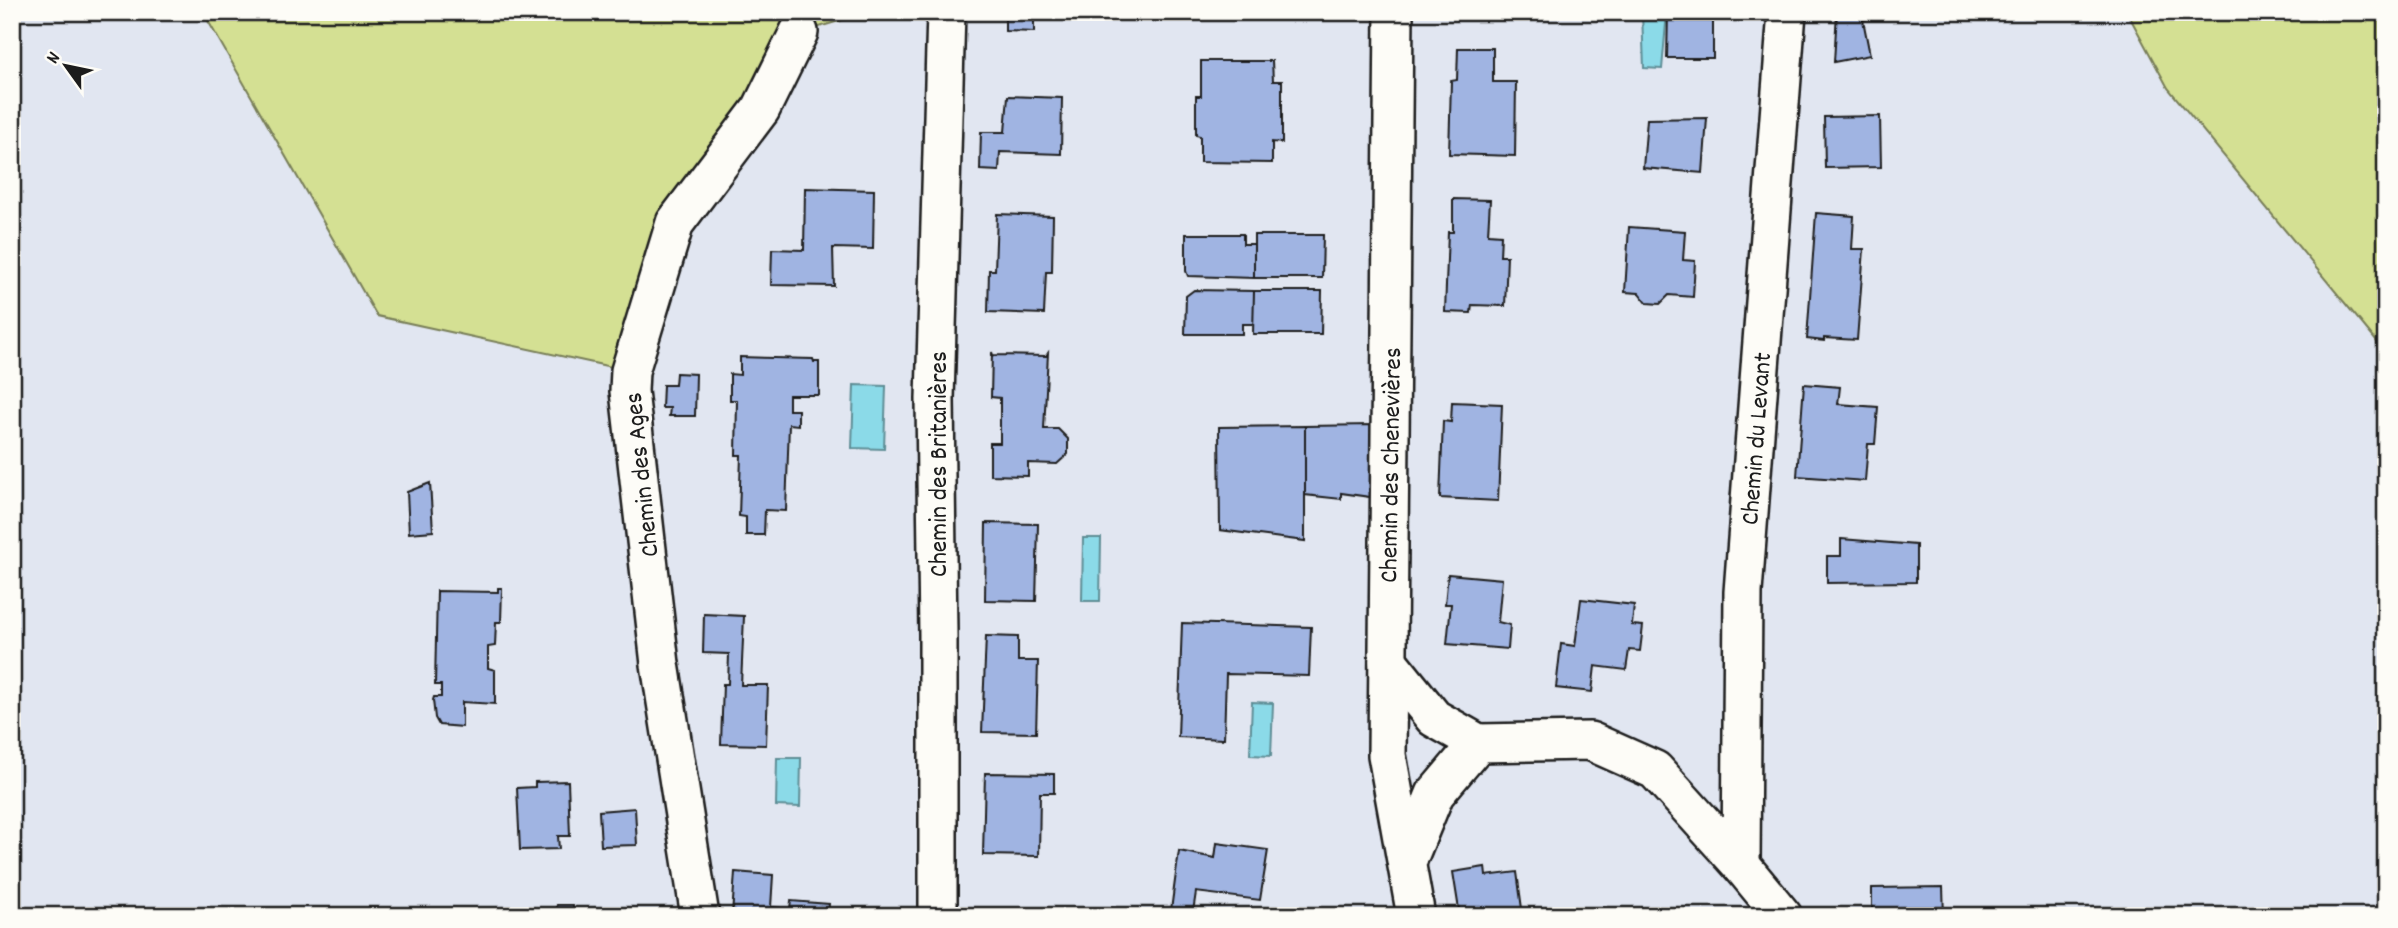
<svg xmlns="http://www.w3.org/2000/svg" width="2398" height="928" font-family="Dekko,sans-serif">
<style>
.green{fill:#d4e093;stroke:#787e58;stroke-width:2}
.water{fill:#8bdae8;stroke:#5f8e96;stroke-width:2}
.building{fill:#a0b4e2;stroke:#1c1c1c;stroke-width:2}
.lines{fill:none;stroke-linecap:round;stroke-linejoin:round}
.street-casing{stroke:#1c1c1c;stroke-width:42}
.street{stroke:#fdfcf7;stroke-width:37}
.labels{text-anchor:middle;stroke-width:6;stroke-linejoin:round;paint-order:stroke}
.street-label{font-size:26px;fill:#1c1c1c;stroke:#fdfcf7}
</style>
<rect width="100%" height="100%" fill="#e1e6f1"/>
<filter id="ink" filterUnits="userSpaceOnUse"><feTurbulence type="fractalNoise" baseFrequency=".0143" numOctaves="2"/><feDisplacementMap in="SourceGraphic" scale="14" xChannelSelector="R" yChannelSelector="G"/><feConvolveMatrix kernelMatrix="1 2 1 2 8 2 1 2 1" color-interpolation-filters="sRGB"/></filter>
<g filter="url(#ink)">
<g class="green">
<path d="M203,12h666l-70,21 -124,190 -45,148 -253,-55z"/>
<path d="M2127,12h259v386l-9,-56 -209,-254z"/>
</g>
<g class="water">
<path d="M1642,12h25l-5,57 -18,-1z"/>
<path d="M854,385l32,1 -2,63 -32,-1z"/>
<path d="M1083,538h18l-1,63h-18z"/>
<path d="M1252,702l21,1 -2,53 -21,-1z"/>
<path d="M777,758h24l-1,49 -24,-1z"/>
</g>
<g class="building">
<path d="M1005,12h51l-1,7 -21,-1v14l-29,-1z"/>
<path d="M1668,12h45v46h-46z"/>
<path d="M1837,12h65l-39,8 7,35 -36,7z"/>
<path d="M1458,48h35v34h23l-1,74 -66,-2 2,-73 6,-1z"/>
<path d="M1201,61h71l1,20h9v62l-10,-1v21l-72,-1v-26l-4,-1v-39h5z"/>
<path d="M1008,96l54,2 -1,56 -61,-2 -1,19 -19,-1 1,-38h24z"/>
<path d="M1880,116l1,51 -56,1 -1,-51z"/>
<path d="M1707,118l-4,55 -60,-5 4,-49z"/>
<path d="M805,188l69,2 -1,59 -40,-1 1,38 -63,-1 1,-36 32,1z"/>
<path d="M1453,199l37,1 -2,34 13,1 -1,21h7l-2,50 -33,-1 -1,8 -26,-1 3,-80h5z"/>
<path d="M1816,213l38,3 -2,33h12l-7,91 -33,-2v3l-17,-2z"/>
<path d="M997,214l56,2 -1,56h-6l-2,42 -56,-2 1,-42h6z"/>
<path d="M1629,227l56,4 -2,29 12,1 -2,36 -24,-2 -9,9 -13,-1 -8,-10 -14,-1z"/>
<path d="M1186,234h57v10h11v34l-66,-2 -2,-5z"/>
<path d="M1254,235h69l-1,43h-68z"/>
<path d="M1194,290l60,1v33h-12v10h-57l1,-38z"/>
<path d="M1254,291h68l-1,43h-68z"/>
<path d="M992,352l1,3 53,1 2,-3 -4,76h14l10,10v15l-11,10 -29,-1v13l-38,-1v-32h10v-45l-9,-1z"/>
<path d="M740,357l73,2 1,3h5v33h-30v15h9v15l-9,-1 -3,87 -21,-1 -1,25h-18v-18l-7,-1 2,-61h-5l1,-55h-7v-26l10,1z"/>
<path d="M676,373l20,1 -1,42h-26l1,-8h-8l1,-23h12z"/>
<path d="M1804,384l36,3 -2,17 40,3 -3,37h-7l-3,37 -68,-5z"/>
<path d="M1452,402l50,2 -4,97 -58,-3 3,-77 8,1z"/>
<path d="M1373,425l4,73 -36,-5v6l-36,-4v-69z"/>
<path d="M1305,426v115l-85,-11 -1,-103z"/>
<path d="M430,483l3,48 -24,2 -2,-41z"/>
<path d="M986,523l52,1 -2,77 -51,-1z"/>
<path d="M1841,539l75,6v37l-89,1v-27h14z"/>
<path d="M1448,574l54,5 -4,43 12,3 -2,24 -61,-5 4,-40h-6z"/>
<path d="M498,588h4l-1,34h-5l-1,24 -7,1v21l7,2v34l-33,-2v25l-23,-2 -4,-7 -2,-18 1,-3h7v-12h-6l2,-94 61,1z"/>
<path d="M1581,599l53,6 -2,20 11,1 -3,25 -11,-1 -3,20 -31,-4 -3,26 -36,-4 5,-44 14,2z"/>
<path d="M704,614l40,2 -3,69h27l-2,60 -45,-1 2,-60h5l1,-30 -26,-1z"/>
<path d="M1182,623l129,4 -2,49 -83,-2 -2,65 -46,-2z"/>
<path d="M986,636l32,1v24h20l-2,72 -54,-1z"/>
<path d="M985,773l69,1v19h-14l-1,63 -56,-1z"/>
<path d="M568,781l2,55h-12l1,13 -39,1 -3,-62 18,-1v-5z"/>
<path d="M635,808l2,37 -36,1 -2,-35z"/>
<path d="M1217,843l51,7 -8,50 -64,-8 -3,20 -22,-2 8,-59 36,7z"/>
<path d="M1485,867l1,9 31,-4 6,44h-63l-7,-44z"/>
<path d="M735,872l38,3 -2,32 19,2 1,-8 38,3 -1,12h-96z"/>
<path d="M1943,887l1,29h-72v-28z"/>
<path d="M557,905h16l1,11h-16z"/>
</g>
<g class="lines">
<defs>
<g id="street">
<path d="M1394,12l-7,743 29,161"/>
<path d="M1388,661l46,57 44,25 112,-2 65,29 86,95 42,51"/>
<path d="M1407,862l28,-68 43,-51"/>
<path id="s1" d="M1741,865l2,-273 44,-580"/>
<path d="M700,916l-40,-252 -31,-273 1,-20 45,-148 86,-114 38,-77"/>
<path d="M938,916v-281l-3,-236 11,-387"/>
</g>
</defs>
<use href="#street" class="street-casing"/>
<use href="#street" class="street"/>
</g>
</g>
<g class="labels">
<g class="street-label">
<text dy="9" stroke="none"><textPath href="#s1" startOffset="427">Chemin du Levant</textPath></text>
<text transform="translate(937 464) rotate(-90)" y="9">Chemin des Britanières</text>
<text transform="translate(1389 465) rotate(-89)" y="9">Chemin des Chenevières</text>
<text transform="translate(640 475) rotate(-96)" y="9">Chemin des Ages</text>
</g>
</g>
<rect width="2398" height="928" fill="none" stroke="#fdfcf7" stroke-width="42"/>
<rect x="21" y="21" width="2356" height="886" fill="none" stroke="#1c1c1c" stroke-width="2.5" filter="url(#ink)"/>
<g transform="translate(66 66) rotate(303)" stroke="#fdfcf7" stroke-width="5" paint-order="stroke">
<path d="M0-5L12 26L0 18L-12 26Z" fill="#1c1c1c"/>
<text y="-10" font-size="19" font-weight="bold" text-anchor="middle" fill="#1c1c1c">N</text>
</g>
</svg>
